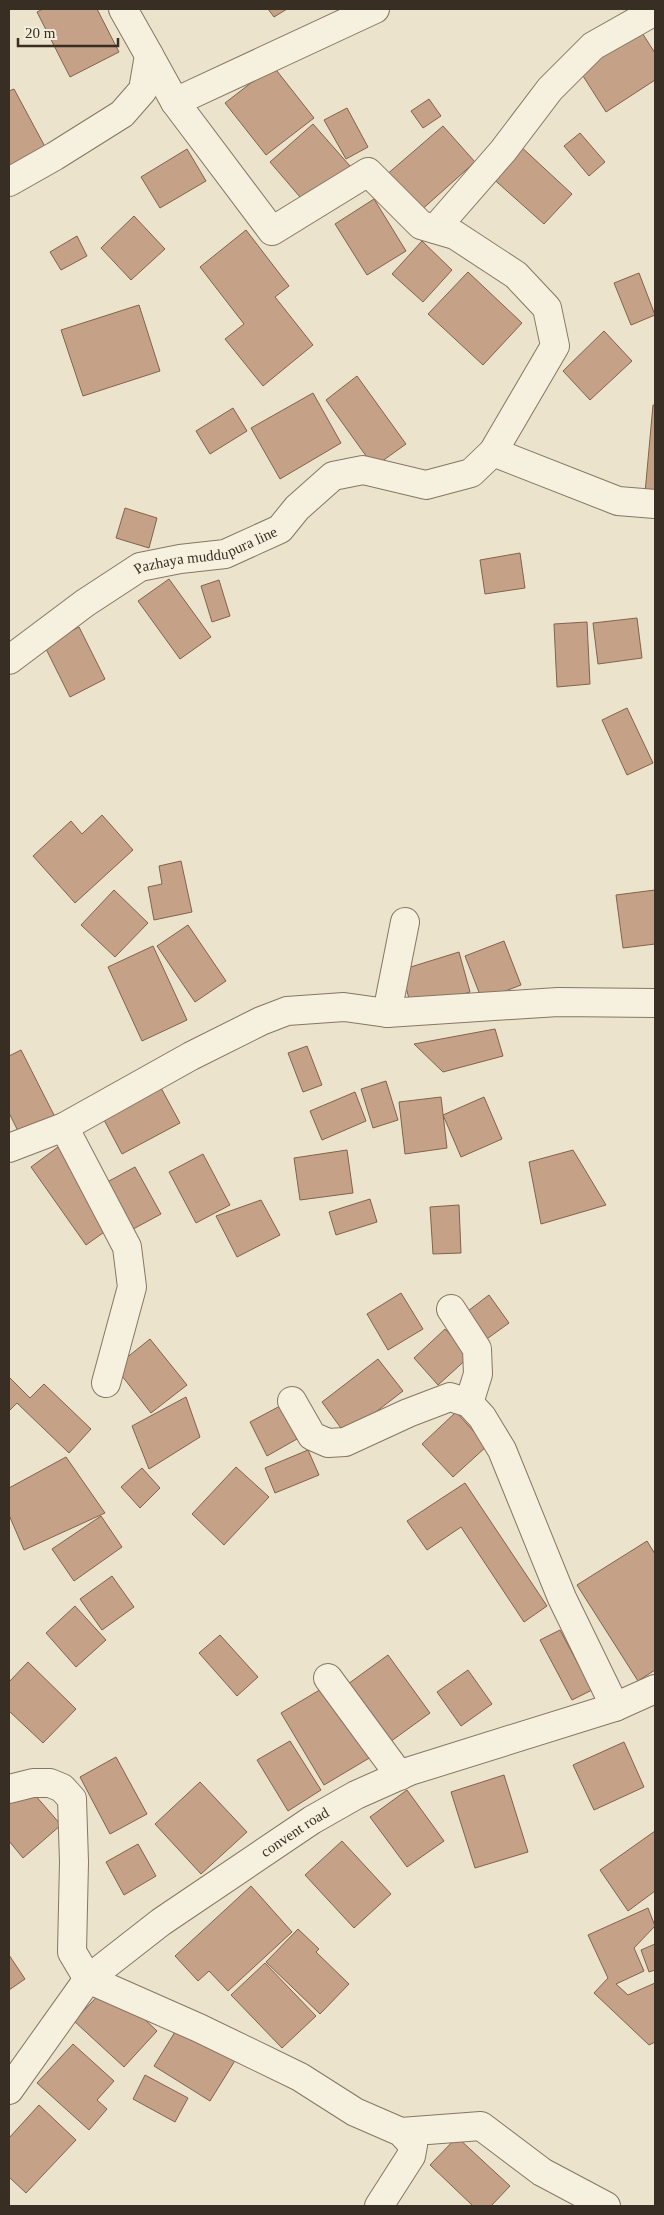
<svg xmlns="http://www.w3.org/2000/svg" width="664" height="2215" font-family="'Times New Roman',serif">
<style>
.building{fill:#c5a287;stroke:#83624a}
.lines{fill:none;stroke-linecap:round;stroke-linejoin:round}
.minor-casing{stroke:#877662;stroke-width:30}
.minor{stroke:#f6f0df;stroke-width:28}
.labels{text-anchor:middle;stroke-width:4;stroke-linejoin:round;paint-order:stroke}
.street-label{font-size:15px;fill:#392e23;stroke:#f3eddb}
</style>
<rect width="100%" height="100%" fill="#ebe3cc"/>
<g class="building">
<path d="M43,9h54l22,43 -49,25 -33,-65z"/>
<path d="M268,9h19l-13,8z"/>
<path d="M637,25l18,28v27l-49,32 -30,-47z"/>
<path d="M273,66l41,52 -48,37 -41,-52z"/>
<path d="M14,89l36,67 -41,22v-87z"/>
<path d="M429,99l12,17 -18,12 -12,-17z"/>
<path d="M347,108l21,39 -22,12 -22,-39z"/>
<path d="M313,124l37,42 -44,38 -36,-42z"/>
<path d="M443,126l32,36 -57,51 -33,-37z"/>
<path d="M580,133l25,29 -16,14 -25,-30z"/>
<path d="M517,143l55,51 -28,30 -55,-49z"/>
<path d="M187,149l19,32 -46,27 -19,-31z"/>
<path d="M374,199l32,52 -39,24 -32,-51z"/>
<path d="M134,216l31,33 -34,31 -30,-32z"/>
<path d="M246,230l43,56 -14,11 38,48 -50,41 -38,-47 19,-15 -44,-57z"/>
<path d="M77,236l10,20 -26,14 -11,-18z"/>
<path d="M422,241l30,29 -29,32 -31,-28z"/>
<path d="M468,272l54,51 -39,42 -55,-51z"/>
<path d="M639,273l16,42 -24,10 -17,-42z"/>
<path d="M139,305l21,66 -77,25 -22,-66z"/>
<path d="M604,331l28,30 -42,39 -27,-29z"/>
<path d="M357,376l49,68 -32,23 -48,-67z"/>
<path d="M313,393l28,50 -61,36 -29,-51z"/>
<path d="M653,405h2v89l-10,-1z"/>
<path d="M233,408l14,23 -37,23 -14,-23z"/>
<path d="M125,508l32,10 -8,30 -33,-10z"/>
<path d="M520,553l5,35 -40,6 -5,-34z"/>
<path d="M169,579l42,58 -31,22 -42,-58z"/>
<path d="M219,580l11,36 -18,6 -11,-36z"/>
<path d="M637,618l5,40 -44,6 -5,-41z"/>
<path d="M587,622l3,62 -33,3 -3,-63z"/>
<path d="M79,627l26,52 -35,18 -26,-52z"/>
<path d="M627,708l26,55 -26,12 -25,-55z"/>
<path d="M102,815l31,35 -58,53 -42,-47 38,-35 11,13z"/>
<path d="M181,861l11,51 -38,8 -6,-33 14,-3 -3,-18z"/>
<path d="M114,890l34,33 -33,34 -34,-32z"/>
<path d="M655,890v54l-32,4 -7,-53z"/>
<path d="M188,925l38,56 -31,21 -38,-56z"/>
<path d="M504,941l17,44 -39,15 -17,-44z"/>
<path d="M153,946l34,74 -45,21 -34,-74z"/>
<path d="M459,952l11,40 -58,17 -11,-39z"/>
<path d="M495,1029l8,27 -60,16 -29,-28z"/>
<path d="M307,1046l15,39 -19,7 -15,-39z"/>
<path d="M21,1050l35,69 -35,18 -12,-24v-57z"/>
<path d="M386,1081l12,39 -25,8 -12,-39z"/>
<path d="M161,1088l19,35 -58,31 -19,-36z"/>
<path d="M355,1092l11,29 -44,19 -12,-29z"/>
<path d="M441,1097l6,51 -42,6 -6,-52z"/>
<path d="M484,1097l18,42 -41,18 -18,-42z"/>
<path d="M58,1147l56,78 -28,20 -55,-78z"/>
<path d="M347,1150l6,43 -53,7 -6,-42z"/>
<path d="M573,1150l33,55 -65,19 -12,-62z"/>
<path d="M203,1154l27,51 -34,18 -27,-51z"/>
<path d="M135,1167l26,47 -37,20 -26,-47z"/>
<path d="M370,1199l7,23 -41,13 -7,-23z"/>
<path d="M261,1200l19,35 -43,22 -21,-41z"/>
<path d="M459,1205l2,48 -28,1 -3,-47z"/>
<path d="M401,1293l22,36 -35,21 -21,-36z"/>
<path d="M489,1295l20,28 -25,18 -20,-27z"/>
<path d="M445,1329l25,27 -32,29 -24,-27z"/>
<path d="M150,1339l37,46 -36,28 -36,-46z"/>
<path d="M378,1359l25,32 -57,44 -24,-33z"/>
<path d="M9,1377l21,21 14,-14 47,45 -22,24 -52,-50 -8,8z"/>
<path d="M186,1397l14,40 -51,32 -17,-43z"/>
<path d="M280,1406l17,33 -30,17 -17,-34z"/>
<path d="M456,1412l31,34 -34,31 -31,-33z"/>
<path d="M308,1450l11,25 -44,18 -10,-25z"/>
<path d="M66,1457l39,56 -81,37 -15,-35v-27z"/>
<path d="M236,1467l33,30 -45,48 -32,-31z"/>
<path d="M142,1468l18,20 -20,20 -19,-21z"/>
<path d="M465,1483l82,123 -23,16 -63,-95 -34,23 -20,-29z"/>
<path d="M101,1516l21,31 -48,34 -22,-32z"/>
<path d="M647,1541l8,13v116l-17,11 -61,-96z"/>
<path d="M112,1576l22,31 -32,23 -22,-31z"/>
<path d="M75,1606l31,34 -30,27 -30,-34z"/>
<path d="M560,1630l32,60 -20,10 -32,-60z"/>
<path d="M220,1635l38,42 -21,19 -38,-43z"/>
<path d="M388,1655l42,58 -47,34 -42,-58z"/>
<path d="M28,1662l48,47 -33,34 -34,-32v-29z"/>
<path d="M468,1670l24,34 -31,22 -24,-34z"/>
<path d="M328,1685l43,72 -47,28 -43,-72z"/>
<path d="M290,1741l31,49 -33,21 -31,-51z"/>
<path d="M624,1742l20,45 -50,23 -21,-45z"/>
<path d="M116,1757l31,57 -37,20 -30,-57z"/>
<path d="M504,1775l24,77 -53,16 -24,-76z"/>
<path d="M200,1782l47,50 -46,42 -46,-50z"/>
<path d="M28,1787l33,38 -38,33 -14,-17v-37z"/>
<path d="M407,1790l37,51 -37,26 -37,-50z"/>
<path d="M655,1831v60l-27,20 -28,-41z"/>
<path d="M342,1841l49,53 -37,34 -49,-53z"/>
<path d="M138,1844l18,32 -32,19 -18,-33z"/>
<path d="M251,1886l41,46 -64,59 -19,-20 -11,10 -23,-25z"/>
<path d="M648,1908l7,18 -21,22 10,23 -28,13 12,11 27,-12v59l-6,3 -55,-52 14,-15 -20,-43z"/>
<path d="M298,1929l21,20 -3,3 33,32 -29,30 -54,-52z"/>
<path d="M655,1944v26l-6,2 -8,-22z"/>
<path d="M9,1955l16,24 -16,11z"/>
<path d="M265,1963l51,53 -34,32 -51,-53z"/>
<path d="M108,1985l49,46 -33,36 -50,-46z"/>
<path d="M180,2024l56,35 -26,42 -56,-35z"/>
<path d="M73,2044l41,37 -17,19 10,9 -18,21 -52,-47z"/>
<path d="M145,2075l43,23 -13,24 -42,-23z"/>
<path d="M39,2105l37,35 -50,53 -17,-16v-39z"/>
<path d="M457,2137l53,49 -19,20h-18l-43,-41z"/>
</g>
<g class="lines">
<defs>
<g id="minor">
<path d="M149,55l26,47 97,129 96,-59 53,53 34,10 61,40 31,33 8,38 -62,106"/>
<path d="M175,102l200,-93"/>
<path d="M9,182l46,-26 67,-42 21,-24 6,-35 -26,-46"/>
<path d="M435,229l68,-78 47,-62 43,-43 62,-35"/>
<path id="s1" d="M9,660l76,-57 55,-36 40,-8 45,-5 55,-25 17,-21 36,-32 30,-6 63,15 45,-12 22,-21 125,49 37,3"/>
<path d="M387,1013l18,-91"/>
<path d="M64,1127l63,120 5,40 -26,96"/>
<path d="M9,1148l55,-21 127,-71 70,-35 26,-10 57,-4 43,6 171,-11 97,1"/>
<path d="M451,1309l26,40 1,25 -9,29"/>
<path d="M292,1401l20,35 16,7 17,-1 63,-29 42,-16 19,6 13,14 20,33 60,148 53,109"/>
<path d="M328,1678l72,98"/>
<path d="M9,1789l24,-6h17l12,5 10,11 2,63 -2,90 16,27 111,49 101,49 55,35 46,20 12,13 -2,11 -32,50"/>
<path id="s2" d="M9,2090l79,-111 73,-57 151,-102 44,-25 54,-24 205,-64 40,-18"/>
<path d="M401,2132l80,-6 61,46 64,34"/>
</g>
</defs>
<use href="#minor" class="minor-casing"/>
<use href="#minor" class="minor"/>
</g>
<g class="labels">
<g class="street-label">
<text dy="5" stroke="none"><textPath href="#s1" startOffset="229">Pazhaya muddupura line</textPath></text>
<text dy="5" stroke="none"><textPath href="#s2" startOffset="390">convent road</textPath></text>
</g>
</g>
<rect width="664" height="2215" fill="none" stroke="#392e23" stroke-width="20"/>
<path d="M18 38v8h100v-8" fill="none" stroke="#392e23" stroke-width="2.5"/>
<text x="25" y="38" font-size="15" fill="#392e23" stroke="#f3eddb" stroke-width="4" paint-order="stroke">20 m</text>
</svg>
